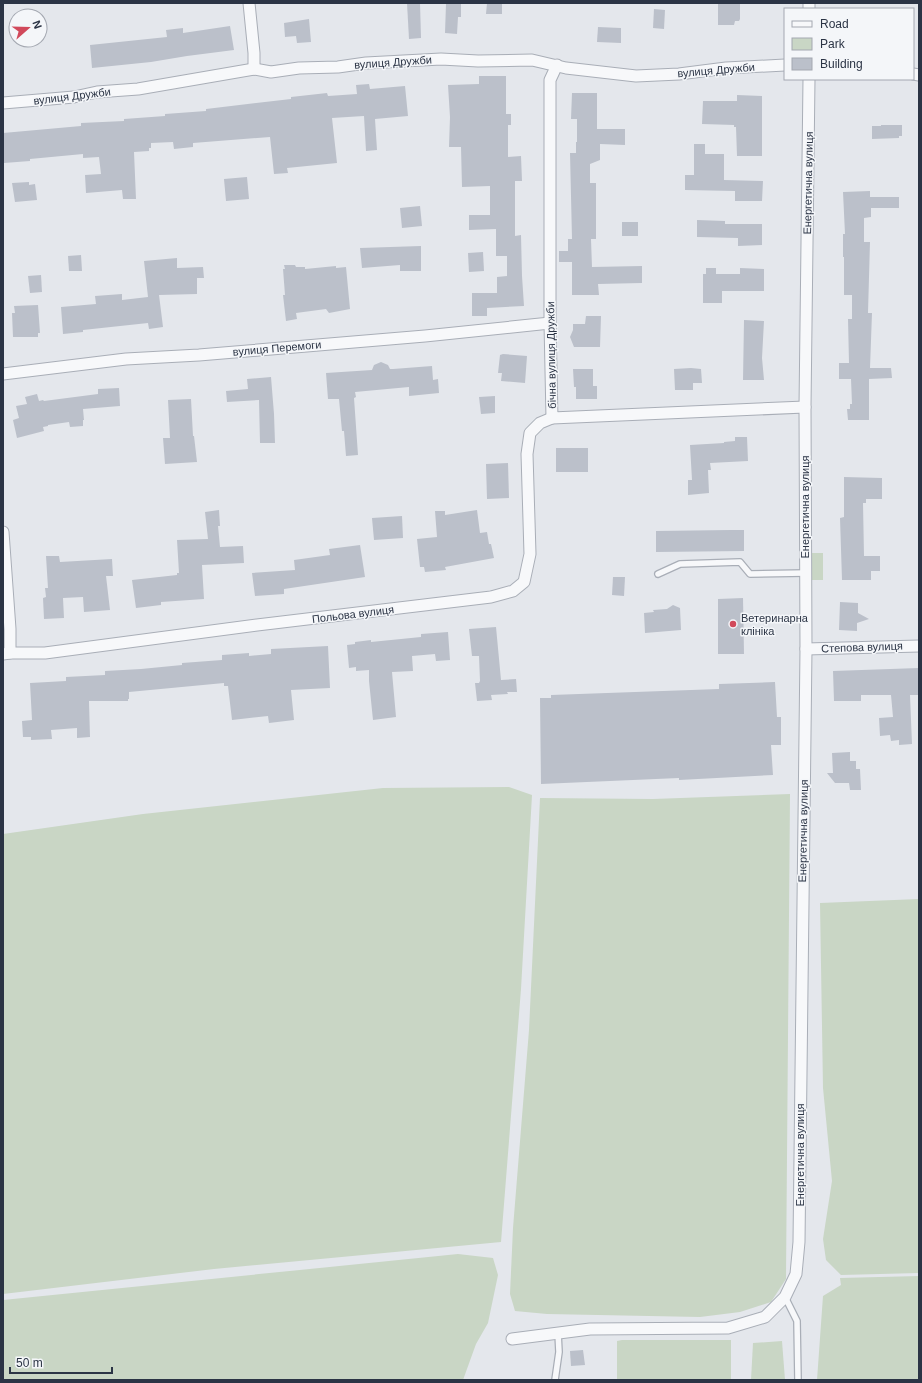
<svg xmlns="http://www.w3.org/2000/svg" width="922" height="1383" font-family="Arial,sans-serif">
<style>
.green{fill:#c9d6c5}
.building{fill:#bbc0ca}
.lines{fill:none;stroke-linecap:round;stroke-linejoin:round}
.service-casing{stroke:#a9aeb7;stroke-width:8}
.minor-casing{stroke:#a9aeb7;stroke-width:13}
.service{stroke:#f7f8fa;stroke-width:5.5}
.minor{stroke:#f7f8fa;stroke-width:11}
.poi-dot{fill:#d1495b;stroke:#f4f6f9;stroke-width:1.5}
.labels{text-anchor:middle;stroke-width:3;stroke-linejoin:round;paint-order:stroke}
.street-label{font-size:11px;fill:#2b3445;stroke:#f4f6f9}
.poi-label{font-size:11px;fill:#2b3445;stroke:#f4f6f9;text-anchor:start}
</style>
<rect width="100%" height="100%" fill="#e4e7ec"/>
<g class="green">
<rect x="812" y="553" width="11" height="27"/>
<path d="M509,787l23,8 -11,194 -20,253 -287,27 -211,25v-460l140,-20 240,-26z"/>
<path d="M790,794l-4,485 -15,23 -31,10 -40,5 -153,-3 -32,-3 -5,-17 3,-66 16,-198 11,-232 113,1z"/>
<path d="M919,899v374l-78,2 -15,-15 -3,-21 9,-58 -9,-93 -3,-185z"/>
<path d="M458,1254l35,4 5,17 -10,48 -12,21 -13,36h-460v-80z"/>
<path d="M919,1276v104h-102l6,-84 18,-11 -1,-7z"/>
<path d="M622,1340h109v40h-114v-39z"/>
<path d="M782,1341l3,39h-34l2,-37z"/>
</g>
<g class="building">
<path d="M407,3h13l1,35 -12,1z"/>
<path d="M487,3h15v11h-16z"/>
<path d="M718,3h22v16l-1,2h-4l-1,4h-16z"/>
<path d="M446,4h15v13h-3l-1,17 -12,-1z"/>
<path d="M654,9l11,1 -1,19 -11,-1z"/>
<path d="M309,19l2,23 -14,1 -1,-7 -11,1 -1,-14z"/>
<path d="M230,26l4,24 -47,6 -36,6 -59,6 -2,-23 77,-8 -1,-7 17,-2v5z"/>
<path d="M598,27l23,1v15l-24,-1z"/>
<path d="M479,76h27v38h5v11h-3v32l13,-1 1,25h-7v55l6,-1 1,41 2,30 -37,2v8h-15v-23h25v-16l10,-1v-20h-11v-27l-27,1v-15h21v-29l-28,1 -1,-40h-12l1,-30 -2,-32 31,-1z"/>
<path d="M369,84l1,5 35,-3 3,30 -33,3 2,31 -11,1 -2,-35 -32,2 5,45 -50,5 1,5 -14,1 -4,-37 -77,6v4l-19,2 -1,-7 -22,1v5h-2v3l-15,1 2,47h-13l-1,-9 -36,3 -1,-18 16,-1 -2,-17 -16,1v-4l-53,5v2l-26,2 -1,-30 78,-7v-3l43,-2v-2l41,-3v-2l41,-3v-2l85,-10v-2l36,-4 1,3 29,-2 -1,-9z"/>
<path d="M572,93h25v36h28v16l-25,-1v16l-10,4v19h6v56h-5l1,28 50,-1v17l-44,1 1,11h-27v-33h-13v-11h9v-12h4l-2,-86h6v-11h1v-23h-6z"/>
<path d="M737,95l25,1v60h-25l-1,-29h-2v-2l-32,-1 1,-23h34z"/>
<path d="M881,125h21v11h-3v2l-27,1v-13h9z"/>
<path d="M694,144h11v10h19v26l39,1 -1,20h-27v-10l-50,-1v-15h9z"/>
<path d="M247,177l2,22 -23,2 -2,-22z"/>
<path d="M29,182v3l6,-1 2,16 -22,2 -3,-19z"/>
<path d="M870,191v6h29v11h-28v9l-7,1v24h6l-2,71h4l-2,55h21l1,10 -23,1v41h-21l-1,-11h3v-5h2l-1,-25h-12v-16h10l-1,-44h4v-24h-8v-38h-1v-23h2l-2,-42z"/>
<path d="M420,206l2,20 -20,2 -2,-20z"/>
<path d="M697,220l28,1v3h37v21l-24,1v-8l-41,-1z"/>
<rect x="622" y="222" width="16" height="14"/>
<path d="M421,246v25h-21v-6l-38,3 -2,-20z"/>
<path d="M483,252l1,19 -15,1 -1,-19z"/>
<path d="M81,255l1,16h-13l-1,-15z"/>
<path d="M177,258v10l26,-1 1,11h-7v16l-38,1 4,32 -14,2 -1,-6 -65,7v2l-20,2 -2,-27 35,-3 -1,-8 27,-2v6l26,-3 -4,-36z"/>
<path d="M284,265h11l1,2h9v2l31,-3v2l10,-1 4,42 -21,4 -3,-4 -30,4 1,6 -11,2 -3,-26h2l-2,-26h2z"/>
<path d="M706,268h10v6h24v-6l24,1v22h-42v12h-19v-29h3z"/>
<path d="M41,275l1,17 -12,1 -2,-17z"/>
<path d="M38,305l2,28h-2v4h-25l-1,-24h3l-1,-7z"/>
<path d="M586,316h15l-1,31h-26l-4,-10 3,-7v-6h12z"/>
<path d="M744,320l20,1 -2,37 2,22h-21z"/>
<path d="M503,354l24,2 -2,27 -24,-2 1,-8h-4l2,-18z"/>
<path d="M381,362l7,3 2,4h3l39,-3 1,14 5,-1 1,14 -30,3v-9l-54,5 1,5 -2,1 4,57 -12,1 -2,-25h-2l-3,-32h-11l-2,-26 46,-3 2,-5z"/>
<path d="M691,368l10,1 1,14h-9v7h-18l-1,-21z"/>
<path d="M573,369h20v17h4v13h-21v-12h-2z"/>
<path d="M271,377l3,37 1,29h-15l-1,-43 -32,2 -1,-11 22,-2 -1,-10z"/>
<path d="M119,388l1,18 -37,3 1,11h-1v6l-13,1 -1,-5 -21,3v1l-5,1 1,4 -27,7 -4,-18 6,-2 -3,-12 11,-2 -2,-7 12,-3 2,7 4,-1 1,1 54,-7v-5z"/>
<path d="M495,396v17l-14,1 -2,-17z"/>
<path d="M191,399l2,37h1l3,26 -32,2 -2,-26h7l-2,-38z"/>
<path d="M735,437h12l1,24 -38,2 1,7h-3l1,23 -21,2v-15h4l-2,-35 34,-2v-1l11,-1z"/>
<rect x="556" y="448" width="32" height="24"/>
<path d="M508,463l1,35 -22,1 -1,-35z"/>
<path d="M844,477l38,1v21h-16v4h-3l1,53h16v15h-9v9h-29l-2,-62 4,-1z"/>
<path d="M219,510l1,16h-2l2,21 23,-1 1,17 -42,2 2,34 -43,3v3l-25,3 -4,-28 45,-5v-2h2l-2,-33 31,-1 -3,-27z"/>
<path d="M477,510l3,23 7,-1 2,12h2l3,14 -49,9 1,3 -21,2 -1,-5h-4l-3,-28 20,-2 -2,-26h10v4z"/>
<path d="M402,516l1,22 -29,2 -2,-22z"/>
<path d="M730,530h14v21l-88,1v-21z"/>
<path d="M360,545l5,32 -81,12v5l-29,2 -3,-23 43,-3 -1,-10 36,-5 -1,-6z"/>
<path d="M46,556h13l1,6 52,-3 1,17h-7l4,34 -26,2 -1,-15 -20,1 1,20 -20,1 -1,-21 3,-1 -1,-9h3z"/>
<path d="M613,577h12l-1,19 -12,-1z"/>
<path d="M743,598l1,56h-26v-55z"/>
<path d="M840,602l18,1v10l11,6 -12,4v8l-18,-1z"/>
<path d="M673,605l7,3 1,22 -36,3 -1,-20 10,-1 -1,-2 14,-1z"/>
<path d="M496,627l5,53 15,-1 1,13h-10l1,2 -17,1 1,5 -15,1 -2,-18h4l1,-2 -1,-25h-7l-3,-27z"/>
<path d="M448,632l2,28 -14,1 -1,-7 -23,2 1,15 -21,1 4,45 -23,3 -4,-39v-11l-13,1v-4l-7,1 -2,-23 8,-1v-2l16,-2v2l50,-5v-3z"/>
<path d="M328,646l2,42 -39,2 3,30 -25,3 -1,-7 -36,4 -4,-34h-4v-3l-95,9v7h-1v2h-39l1,36 -13,1v-10l-26,2 1,9 -21,1v-3h-8l-1,-16 10,-1 -2,-37 36,-2v-4l39,-2v-4l36,-2 41,-4v-2l40,-3v-5l27,-2v3l22,-2v-5z"/>
<path d="M919,668v27h-9l2,49 -13,1v-5l-8,1 -1,-6 -10,1 -1,-18 14,-1 -2,-22h-30v6h-27l-1,-30z"/>
<path d="M775,682l2,35h4v28h-10l2,30 -94,5v-2l-138,6 -1,-86h11v-3l168,-6v-5z"/>
<path d="M850,752v9h6v8h4l1,21h-11l-1,-7h-14l-8,-10h6l-1,-20z"/>
<path d="M583,1350l2,15 -14,1 -1,-15z"/>
</g>
<g class="lines">
<defs>
<g id="service">
<path d="M658,574l22,-10 60,-2 10,12 56,-1"/>
<path d="M785,1297l12,24 1,59"/>
<path d="M555,1380l4,-28 -1,-19"/>
</g>
<g id="minor">
<path d="M249,3l5,50v16"/>
<path d="M809,3v6"/>
<path d="M557,65l-7,15v243l2,95 253,-11"/>
<path d="M913,74l6,1"/>
<path d="M3,103l71,-6 23,-5 41,-3 116,-20 17,3 28,-4 39,-1 28,-4 75,-4 37,2 54,-1 34,8 70,8 43,-2 47,-6 59,-3"/>
<path d="M3,374l123,-15 73,-4 226,-19 125,-13"/>
<path d="M3,532l7,97v24"/>
<path d="M806,649l113,-3"/>
<path d="M3,654l7,-1h35l212,-28 234,-28 22,-6 11,-9 6,-28 -3,-100 3,-21 10,-10 12,-5"/>
<path d="M512,1339l78,-10 138,-1 37,-11 20,-20 11,-23 3,-32 7,-593 -1,-242 4,-328"/>
</g>
</defs>
<use href="#service" class="service-casing"/>
<use href="#minor" class="minor-casing"/>
<use href="#service" class="service"/>
<use href="#minor" class="minor"/>
</g>
<circle class="poi-dot" cx="733" cy="624" r="4"/>
<g class="labels">
<g class="street-label">
<text transform="translate(393 62) rotate(-4)" y="4">вулиця Дружби</text>
<text transform="translate(716 70) rotate(-5)" y="4">вулиця Дружби</text>
<text transform="translate(72 96) rotate(-7)" y="4">вулиця Дружби</text>
<text transform="translate(808 183) rotate(-89)" y="4">Енергетична вулиця</text>
<text transform="translate(277 348) rotate(-5)" y="4">вулиця Перемоги</text>
<text transform="translate(551 355) rotate(-91)" y="4">бічна вулиця Дружби</text>
<text transform="translate(805 507) rotate(-90)" y="4">Енергетична вулиця</text>
<text transform="translate(353 614) rotate(-7)" y="4">Польова вулиця</text>
<text transform="translate(862 647) rotate(-2)" y="4">Степова вулиця</text>
<text transform="translate(803 831) rotate(-89)" y="4">Енергетична вулиця</text>
<text transform="translate(800 1155) rotate(-90)" y="4">Енергетична вулиця</text>
</g>
<g class="poi-label">
<text x="741" y="622">Ветеринарна<tspan x="741" dy="13">клініка</tspan></text>
</g>
</g>
<rect width="922" height="1383" fill="none" stroke="#2b3445" stroke-width="8"/>
<rect x="784" y="8" width="130" height="72" fill="#f4f6f9" stroke="#a4a8b1"/>
<rect x="792" y="21" width="20" height="6" fill="#f7f8fa" stroke="#a4a8b1"/>
<text x="820" y="28" font-size="12" fill="#2b3445">Road</text>
<rect x="792" y="38" width="20" height="12" fill="#c9d6c5" stroke="#a4a8b1"/>
<text x="820" y="48" font-size="12" fill="#2b3445">Park</text>
<rect x="792" y="58" width="20" height="12" fill="#bbc0ca" stroke="#a4a8b1"/>
<text x="820" y="68" font-size="12" fill="#2b3445">Building</text>
<g transform="translate(28 28) rotate(70)"><circle r="19" fill="#f4f6f9" stroke="#a4a8b1"/>
<path d="M0-3L7 15L0 10L-7 15Z" fill="#d1495b"/>
<text y="-6" font-size="11" font-weight="bold" text-anchor="middle" fill="#2b3445">N</text>
</g>
<path d="M10 1367v6h102v-6" fill="none" stroke="#2b3445" stroke-width="2"/>
<text x="16" y="1367" font-size="12" fill="#2b3445" stroke="#f4f6f9" stroke-width="3" paint-order="stroke">50 m</text>
</svg>
